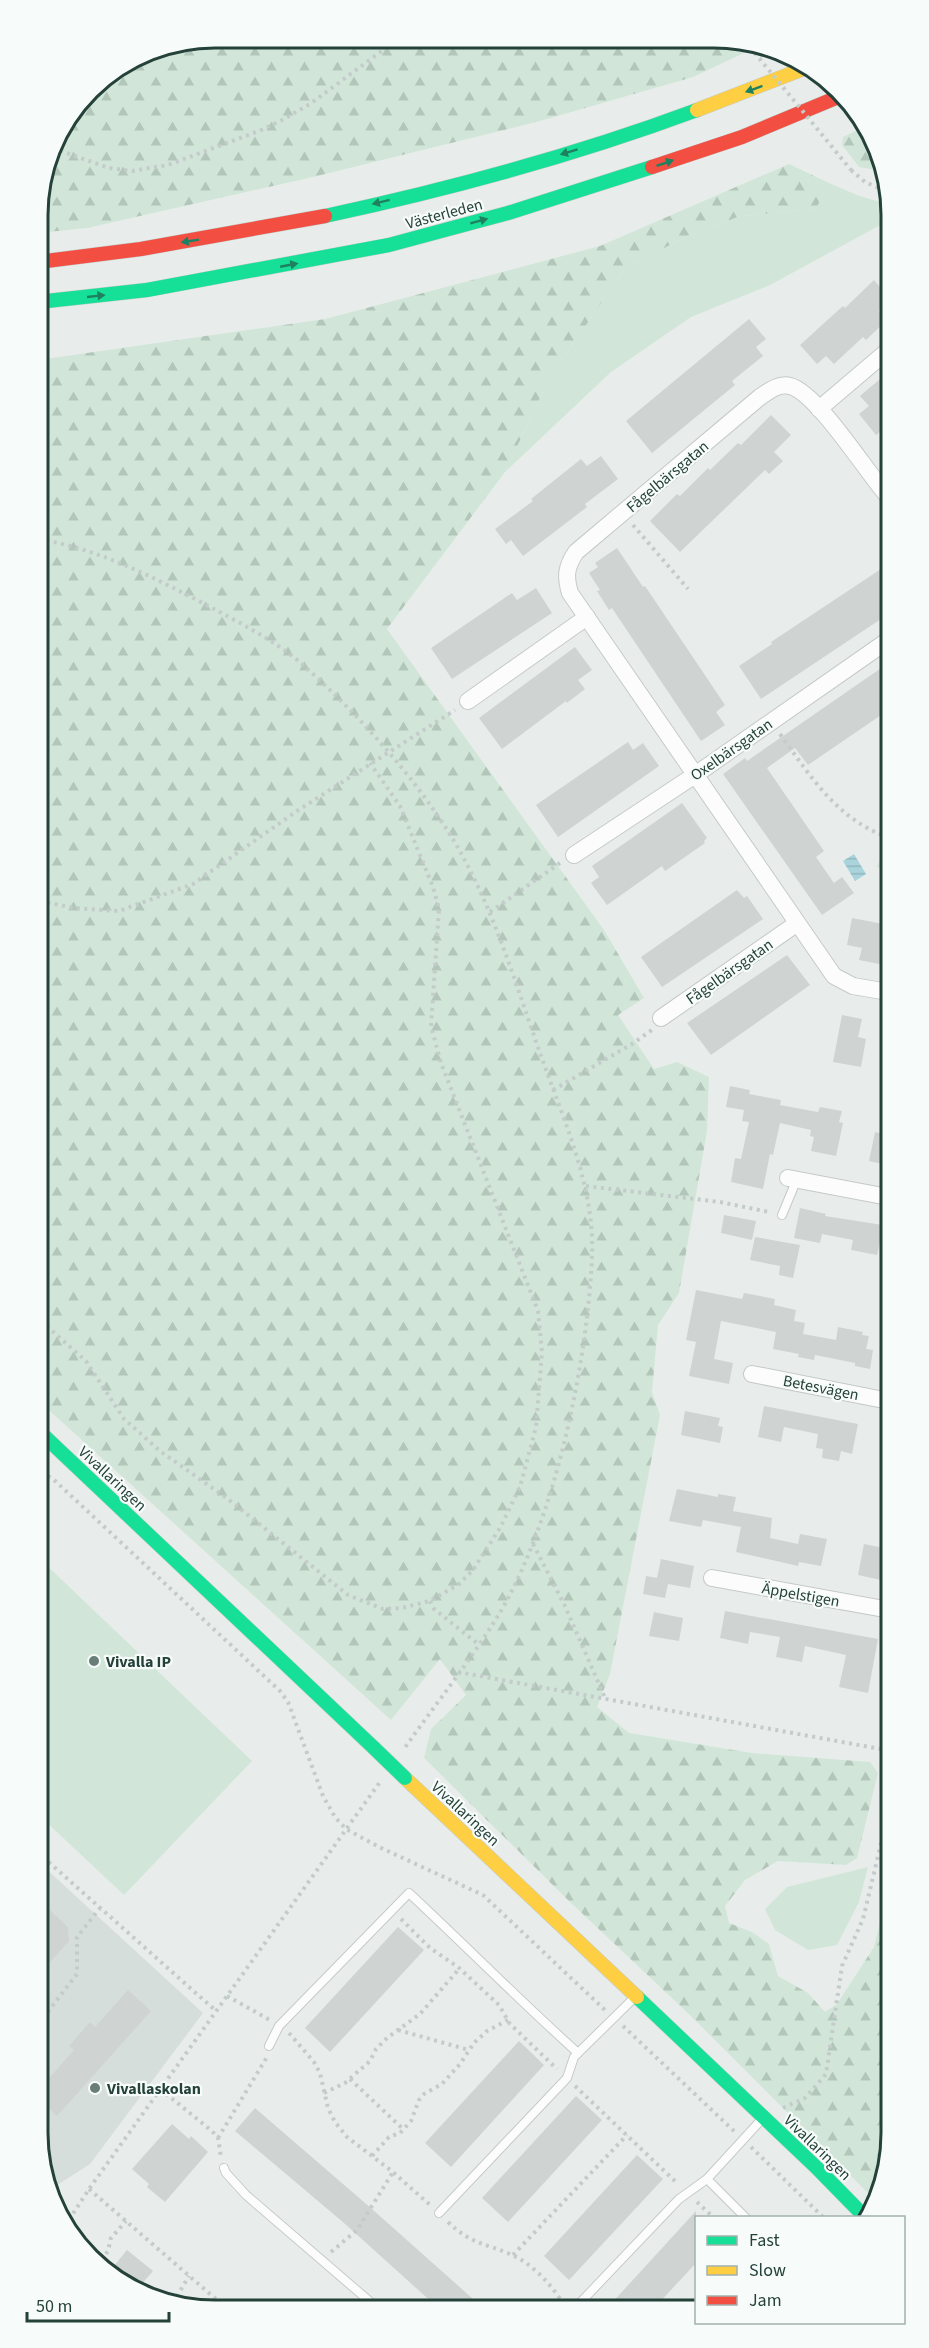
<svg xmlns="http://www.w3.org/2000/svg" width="929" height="2348" font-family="'Source Sans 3',sans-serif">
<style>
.built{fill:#d6dedb}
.grass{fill:#d1e6d8}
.forest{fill:url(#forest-firs)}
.park{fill:url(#park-tufts)}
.water{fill:url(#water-rules)}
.building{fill:#cfd4d2}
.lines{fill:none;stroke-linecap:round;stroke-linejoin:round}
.lane-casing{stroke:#c5cac8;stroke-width:10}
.street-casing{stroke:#c5cac8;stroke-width:18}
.fast-casing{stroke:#c3cbc8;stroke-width:15}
.slow-casing{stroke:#c3cbc8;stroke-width:15}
.jam-casing{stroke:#c3cbc8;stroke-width:15}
.path{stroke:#c3ccca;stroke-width:4;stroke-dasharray:3 4.5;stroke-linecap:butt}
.lane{stroke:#fcfcfc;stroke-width:8}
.street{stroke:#fcfcfc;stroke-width:16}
.fast{stroke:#16e098;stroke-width:14}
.slow{stroke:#ffcf43;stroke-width:14}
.jam{stroke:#f24e42;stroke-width:14}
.fast-bridge-casing{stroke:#c3cbc8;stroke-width:15;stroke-linecap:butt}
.path-bridge{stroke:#c3ccca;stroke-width:4;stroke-dasharray:3 4.5;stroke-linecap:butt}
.fast-bridge{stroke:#16e098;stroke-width:14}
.oneway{fill:#1e8160}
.poi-dot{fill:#697e78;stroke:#f7fbf9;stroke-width:2}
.labels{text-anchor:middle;stroke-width:4.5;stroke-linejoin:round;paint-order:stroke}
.street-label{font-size:16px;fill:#24423a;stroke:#f7fbf9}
.poi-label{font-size:16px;font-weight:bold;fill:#24423a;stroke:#f7fbf9;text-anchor:start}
.rim{fill:none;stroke:#24423a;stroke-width:3}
</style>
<defs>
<pattern id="forest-firs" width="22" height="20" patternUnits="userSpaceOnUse" patternTransform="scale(1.5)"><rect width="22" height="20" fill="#d1e6d8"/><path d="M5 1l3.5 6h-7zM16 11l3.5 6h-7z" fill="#b3c6ba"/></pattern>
<pattern id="park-tufts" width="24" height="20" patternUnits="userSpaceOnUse" patternTransform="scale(1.5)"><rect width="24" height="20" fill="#d1e6d8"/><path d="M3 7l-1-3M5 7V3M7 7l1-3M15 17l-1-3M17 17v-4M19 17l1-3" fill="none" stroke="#b3c6ba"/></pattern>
<pattern id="water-rules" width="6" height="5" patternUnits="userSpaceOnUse" patternTransform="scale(1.5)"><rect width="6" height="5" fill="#a9d4db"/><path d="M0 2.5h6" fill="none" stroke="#91b7bd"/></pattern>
</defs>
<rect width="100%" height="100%" fill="#e8edeb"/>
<path class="built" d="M43,1866l160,147 -113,151 -42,27 -5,-12z"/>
<g class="grass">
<path d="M829,183l28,12 29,9v18l-116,63 -79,32 -80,55 -106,100 43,-91 75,-110 54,-30 63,-25 76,-7z"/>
<path d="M42,1561l210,200 -128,134 -82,-77z"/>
<path d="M868,1867l-9,35 -22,43 -29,5 -33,-20 -10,-21 22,-22z"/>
</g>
<g class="forest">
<path d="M215,38l534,3 12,4 -68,32 -153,44 -227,56 -226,51 -49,5v-30l18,-66 42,-55 49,-31z"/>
<path d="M862,128l24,41v3l-27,-5 -17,-22 1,-8z"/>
<path d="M789,164l40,19 -13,26 -76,7 -63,25 -54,30 -75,110 -43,91 -118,157 217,301 40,68 -26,17 36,54 23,-7 32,15 -2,54 -28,162 -21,32 -6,67 8,23 -50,259 -13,33 32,26 123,20 118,9 8,11 -21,85 -11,7 -68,-4 -33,19 -20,26 4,17 23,9 17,12 9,32 30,17 17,19 12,-8 37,-57 16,-65 1,263 -9,46 -6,10 -183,-183 -124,-117 -145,-143 7,-29 35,-34 -26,-36 -49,61 -350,-317 -3,-1043 287,-41 275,-73z"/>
</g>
<path class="park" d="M887,842l1,28 -11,-3z"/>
<path class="water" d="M854,854l12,20 -11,7 -12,-20z"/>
<g class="building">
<path d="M874,280l12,14v11l-7,6 7,10 -20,19 -3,-3 -29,27 -8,-8 -9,8 -17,-19 43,-39 2,2z"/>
<path d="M749,319l17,20 -10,8 7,9 -31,25 3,4 -83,68 -26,-32z"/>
<path d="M886,374v53l-10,8 -17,-21 10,-8 -9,-10z"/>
<path d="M771,415l20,20 -17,17 9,9 -14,13 -4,-4 -85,82 -30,-31 27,-27 3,2 28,-28 2,2 28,-27 3,2z"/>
<path d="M601,456l17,23 -33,25 2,3 -64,49 -12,-16 -5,4 -11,-15 38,-28 -2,-2 50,-40 6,7z"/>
<path d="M617,548l26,39 2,-1 80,119 -9,7 9,13 -24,16 -89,-133 -3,2 -12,-19 3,-1 -11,-17 9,-6 -3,-4z"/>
<path d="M887,565v50l-126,84 -22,-33 33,-22 -1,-2z"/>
<path d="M536,588l16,25 -100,66 -21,-31 81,-55 5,7z"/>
<path d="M575,647l17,23 -14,10 7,9 -18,14 -1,-2 -64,48 -23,-31z"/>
<path d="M887,664v47l-79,54 -13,-17 -28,20 57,83 -8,6 18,26 8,-6 12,16 -32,22 -99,-141 22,-16 2,3z"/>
<path d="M628,742l5,8 10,-7 16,23 -101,71 -22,-32z"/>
<path d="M682,803l25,35 -3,3 1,2 -40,28 -3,-5 -55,39 -16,-22 8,-6 -7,-11z"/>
<path d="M737,890l7,8 3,-2 16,23 -101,68 -21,-30z"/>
<path d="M852,918l36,7v21l-4,19 -25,-5 3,-12 -15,-3z"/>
<path d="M787,955l23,30 -99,70 -24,-32z"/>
<path d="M842,1015l20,4 -4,18 8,2 -5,28 -28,-5z"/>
<path d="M730,1086l20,4 -1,4 32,6 -1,5 38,7 2,-5 22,4 -3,11 4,1 -7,33 -25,-5 3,-14 -4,-1 1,-6 -31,-7 -7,32 -3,-1 -7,35 -32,-7 4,-24 6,1 8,-37 -7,-1 2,-11 -18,-3z"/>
<path d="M875,1132l13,3v30l-19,-4z"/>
<path d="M800,1208l26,6 -1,2 64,10 -2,17 -7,-1 -3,13 -26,-5 2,-10 -31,-6 -2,9 -26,-5z"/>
<path d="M724,1215l32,6 -4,19 -31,-7z"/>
<path d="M755,1237l45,8 -7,33 -14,-3 1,-9 -30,-6z"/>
<path d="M696,1290l46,9 2,-6 31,6 -1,6 22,5 -2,11 11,2 -2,11 33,6 2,-13 25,5 -1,3 7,1 -3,13 7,1 -3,19 -15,-3v-3l-40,-8 -1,5 -16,-3 1,-3 -26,-5 3,-17 -55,-11 -7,38 19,4 -4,21 -40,-8 7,-34 -10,-2z"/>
<path d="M764,1406l94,18 -6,30 -11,-3 -2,10 -17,-3 1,-9 -7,-1 2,-14 -34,-7 -3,15 -23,-5z"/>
<path d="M685,1411l35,7 -2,8 5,1 -3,16 -39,-8z"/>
<path d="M677,1489l41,8v-3l18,3 -3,14 39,7 -2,20 28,6 2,-10 27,5 -6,27 -22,-4 -1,4 -62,-14 5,-25 -38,-7 -2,7 -32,-6z"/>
<path d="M864,1544l25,5 1,33 -32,-7z"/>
<path d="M661,1559l33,7 -4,22 -22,-4 -3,14 -22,-4 3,-18 11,2z"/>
<path d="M725,1611l153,28 -10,54 -29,-6 7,-32 -41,-9 -3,16 -26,-5 4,-20 -30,-5 -2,12 -28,-6z"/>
<path d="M654,1612l29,6 -4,23 -30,-5z"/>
<path d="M43,1904l25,23 1,14 -26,29z"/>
<path d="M398,1927l26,23 -94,102 -25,-24z"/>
<path d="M128,1990l23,21 -94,105 -14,-13v-18l31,-35 -5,-4 21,-24 5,5z"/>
<path d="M519,2041l25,24 -93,102 -26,-24z"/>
<path d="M576,2096l26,24 -94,102 -26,-24z"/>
<path d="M255,2108l117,101 109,97h-45l-92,-83 -109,-92z"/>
<path d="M172,2124l17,15 2,-3 17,16 -43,50 -18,-15 2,-3 -17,-15z"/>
<path d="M637,2155l26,24 -94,101 -25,-24z"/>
<path d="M696,2211v52l-39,42h-47z"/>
<path d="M127,2250l26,21 -14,16 -30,-15z"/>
</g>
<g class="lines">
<defs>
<g id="lane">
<path d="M782,1215l15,-36"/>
<path d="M269,2046l10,-20 130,-133c57,53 111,108 169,160"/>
<path d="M224,2168l2,5 20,22 129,111"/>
<path d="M707,2179l39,39"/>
<path d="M439,2213l128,-135 7,-21 61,-60"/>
<path d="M578,2305l101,-106 28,-20 56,-61"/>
</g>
<g id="street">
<path d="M819,409l67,-57"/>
<path d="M886,494c-20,-23 -69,-101 -96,-108 -11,-3 -21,5 -30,11l-184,155c-10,15 -11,24 -6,41l264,383 19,10 35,6"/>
<path d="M468,701l119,-84"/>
<path d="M574,855l121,-80 192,-134"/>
<path d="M661,1018l135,-94"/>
<path d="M788,1178l100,19"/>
<path d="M752,1374l137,27"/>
<path d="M712,1578l178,32"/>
</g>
<g id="fast">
<path d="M325,216c126,-27 251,-61 372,-106"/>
<path d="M38,302l109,-12 242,-45 119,-32 144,-46"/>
<path d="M41,1433l333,315"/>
<path d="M637,1997l180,171 49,50"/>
</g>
<g id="slow">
<path d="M697,110l111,-43"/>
<path d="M405,1778l232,219"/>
</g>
<g id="jam">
<path d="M652,167l90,-30 101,-42"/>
<path d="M38,262l103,-13 184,-33"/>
</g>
</defs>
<use href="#lane" class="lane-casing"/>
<use href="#street" class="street-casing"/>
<use href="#fast" class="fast-casing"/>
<use href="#slow" class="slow-casing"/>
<use href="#jam" class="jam-casing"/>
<g class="path">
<path d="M53,148l56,20 23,3 36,-6 91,-34 25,-12 26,-15 88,-65"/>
<path d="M851,170l14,12 21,9"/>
<path d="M633,525l55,64"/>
<path d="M39,539c63,11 118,40 175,70 30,16 63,33 89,56 54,48 110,110 148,171 41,67 63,143 89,217 23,66 55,133 52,204 -5,109 -38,269 -96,362 -28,45 -62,87 -92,130"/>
<path d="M780,734c31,43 56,84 107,103"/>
<path d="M40,901l34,7 45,3 74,-27 104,-73 158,-101"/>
<path d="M490,912l70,-49"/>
<path d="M553,1090l79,-46 20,-14"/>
<path d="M586,1186l134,16 49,10"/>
<path d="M41,1321l45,40 38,58 36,32 68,48 120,96 35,14 19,-1 28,-7 29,-17 14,-14 27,-42 20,-41 16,-60 6,-75 -4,-41 -97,-248 -10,-37 8,-117 -6,-22 -33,-81 -30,-43"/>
<path d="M41,1473l11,5 228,213 8,11 35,94 12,21 11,12 33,18 104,48 123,116"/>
<path d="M533,1544l31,60 42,96"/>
<path d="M430,1601l4,8 44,35"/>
<path d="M458,1672l428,78 4,-2"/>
<path d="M43,1857l173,154"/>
<path d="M401,1919l29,29 28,19 41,38 11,19 47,45"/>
<path d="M227,1996l43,24"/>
<path d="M43,2018l34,-44v-37l23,-29"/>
<path d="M623,2026l112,106"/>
<path d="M398,2030l71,20"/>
<path d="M289,2033l25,29 6,11 8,35 7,14 12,15 46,35 37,33"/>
<path d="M350,2079l53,50"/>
<path d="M575,2086l103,98"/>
<path d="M160,2089l52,42 6,7 3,19"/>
<path d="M324,2093l21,-10 25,-22 6,-12 11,-11 33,-24 39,-45"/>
<path d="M783,2108l22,-10 21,-24 16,-108 21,-47 27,-113"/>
<path d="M218,2138l49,-81"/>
<path d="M751,2147l73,71"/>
<path d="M372,2156l17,-19 11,-4 11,-12 8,-21 5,-6 18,-10 18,-20 14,-21 13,-12 21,-11"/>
<path d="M89,2189l136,118"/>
<path d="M697,2202l17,16"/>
<path d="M448,2222c23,22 36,21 62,32 22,9 42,31 54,51"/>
<path d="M65,2226l24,-37 291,-407"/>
<path d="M331,2252l26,-22 36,-58"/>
<path d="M513,2255l114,-120"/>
<path d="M97,2266l11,-15 3,-13 15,-17"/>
<path d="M173,2303l16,-27"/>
</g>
<use href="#lane" class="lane"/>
<use href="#street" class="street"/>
<use href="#fast" class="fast"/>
<use href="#slow" class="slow"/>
<use href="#jam" class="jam"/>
<defs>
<path id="fast-bridge" d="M374,1748l31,30"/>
</defs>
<use href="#fast-bridge" class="fast-bridge-casing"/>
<path class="path-bridge" d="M745,41l106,129"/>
<use href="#fast-bridge" class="fast-bridge"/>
</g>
<defs><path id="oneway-solid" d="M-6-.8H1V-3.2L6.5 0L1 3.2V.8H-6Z" transform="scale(1.5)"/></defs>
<g class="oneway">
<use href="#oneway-solid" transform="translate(754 89) rotate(160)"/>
<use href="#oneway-solid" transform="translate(569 152) rotate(163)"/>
<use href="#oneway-solid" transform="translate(665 163) rotate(-19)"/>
<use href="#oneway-solid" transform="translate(381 202) rotate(166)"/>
<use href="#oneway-solid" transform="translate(479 221) rotate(-15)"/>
<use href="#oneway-solid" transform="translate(190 241) rotate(171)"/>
<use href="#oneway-solid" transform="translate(289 265) rotate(-11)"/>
<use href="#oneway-solid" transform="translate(96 296) rotate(-6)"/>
</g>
<g class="poi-dot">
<circle cx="94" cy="1661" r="6"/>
<circle cx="95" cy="2088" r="6"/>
</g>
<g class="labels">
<g class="street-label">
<text transform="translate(444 213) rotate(-15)" y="6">Västerleden</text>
<text transform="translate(667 476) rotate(-40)" y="6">Fågelbärsgatan</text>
<text transform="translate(731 749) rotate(-35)" y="6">Oxelbärsgatan</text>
<text transform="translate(729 971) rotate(-35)" y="6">Fågelbärsgatan</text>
<text transform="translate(821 1387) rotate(11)" y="6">Betesvägen</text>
<text transform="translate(113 1478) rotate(43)" y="6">Vivallaringen</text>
<text transform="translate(801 1594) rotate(10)" y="6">Äppelstigen</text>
<text transform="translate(466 1813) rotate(43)" y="6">Vivallaringen</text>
<text transform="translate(818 2147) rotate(44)" y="6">Vivallaringen</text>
</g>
<g class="poi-label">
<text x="106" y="1667">Vivalla IP</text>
<text x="107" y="2094">Vivallaskolan</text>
</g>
</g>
<path d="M0 0H929V2348H0ZM215 48H714A167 167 0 0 1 881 215V2133A167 167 0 0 1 714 2300H215A167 167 0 0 1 48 2133V215A167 167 0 0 1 215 48Z" fill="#f7fbf9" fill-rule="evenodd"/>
<path class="rim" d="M215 48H714A167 167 0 0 1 881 215V2133A167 167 0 0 1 714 2300H215A167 167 0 0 1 48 2133V215A167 167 0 0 1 215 48Z"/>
<rect x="695" y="2216" width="210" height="108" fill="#f7fbf9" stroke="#a3b1ad" stroke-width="1.5"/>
<rect x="707" y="2236" width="30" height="9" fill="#16e098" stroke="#a3b1ad" stroke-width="1.5"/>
<text x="749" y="2246" font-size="18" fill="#24423a">Fast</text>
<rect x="707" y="2266" width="30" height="9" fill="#ffcf43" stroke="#a3b1ad" stroke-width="1.5"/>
<text x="749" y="2276" font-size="18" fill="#24423a">Slow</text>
<rect x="707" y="2296" width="30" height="9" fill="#f24e42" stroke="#a3b1ad" stroke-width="1.5"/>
<text x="749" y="2306" font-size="18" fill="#24423a">Jam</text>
<path d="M27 2312v9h142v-9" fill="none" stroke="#24423a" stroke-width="3"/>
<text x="36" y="2312" font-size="18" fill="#24423a" stroke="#f7fbf9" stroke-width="4.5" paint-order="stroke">50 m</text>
</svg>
